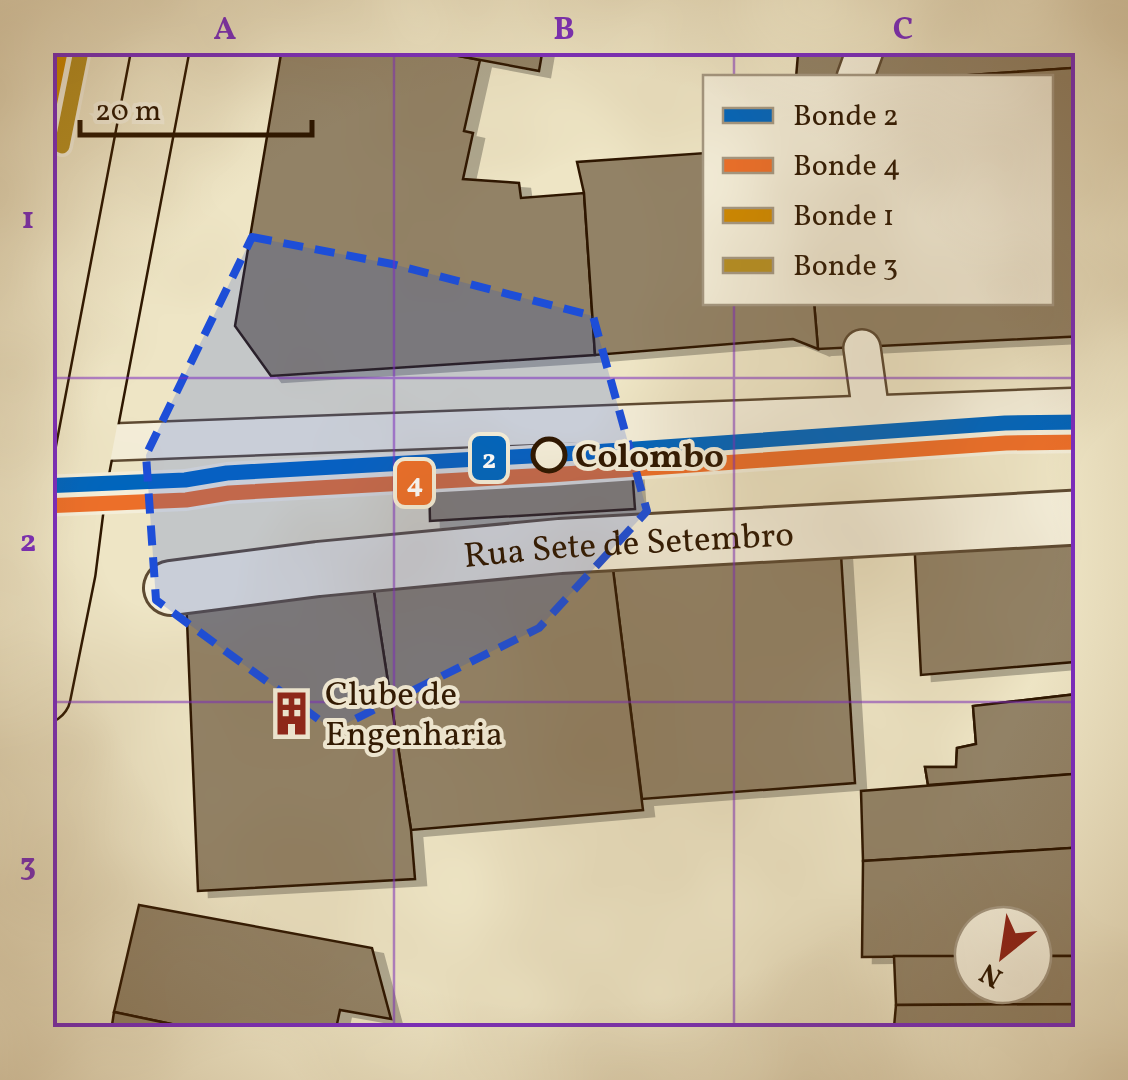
<svg xmlns="http://www.w3.org/2000/svg" width="1128" height="1080" font-family="Vollkorn,serif">
<style>
.building{fill:#928266;stroke:#2e1700;stroke-width:2.5;filter:url(#shadow)}
.lines{fill:none;stroke-linecap:round;stroke-linejoin:round}
.service-casing{stroke:#5e4a31;stroke-width:40}
.pedestrian-casing{stroke:#5e4a31;stroke-width:58}
.primary-casing{stroke:#2e1700;stroke-width:60}
.service{stroke:#f4eed9;stroke-width:35}
.pedestrian{stroke:#f4eed9;stroke-width:52}
.primary{stroke:#eee5c5;stroke-width:55}
.tram-1-casing{stroke:#f4eed9;stroke-width:22}
.tram-2-casing{stroke:#f4eed9;stroke-width:22}
.tram-3-casing{stroke:#f4eed9;stroke-width:22}
.tram-4-casing{stroke:#f4eed9;stroke-width:22}
.tram-1{stroke:#0065bd;stroke-width:15}
.tram-2{stroke:#ec6f29;stroke-width:15}
.tram-3{stroke:#cf8900;stroke-width:15}
.tram-4{stroke:#b68f23;stroke-width:15}
.marked{fill:#1d4ed8;fill-opacity:0.2;stroke:#1d4ed8;stroke-width:8;stroke-dasharray:20 12;stroke-linejoin:round}
.grid{fill:none;stroke:#7b2cbf;stroke-width:2.5;stroke-opacity:0.55}
.stop-dot{fill:#f4eed9;stroke:#2e1700;stroke-width:5}
.labels{text-anchor:middle;stroke-width:8;stroke-linejoin:round;paint-order:stroke}
.stop-label{font-size:35px;font-weight:bold;fill:#2e1700;stroke:#f4eed9;text-anchor:start}
.street-label{font-size:35px;fill:#2e1700;stroke:#f4eed9}
.poi-label{font-size:35px;fill:#2e1700;stroke:#f4eed9;text-anchor:start}
.line-badge{stroke:#f4eed9;stroke-width:4}
.badge-label{font-size:28px;text-anchor:middle;font-weight:bold;fill:#fff}
.neatline{fill:none;stroke:#7b2cbf;stroke-width:4}
.grid-label{font-size:32px;text-anchor:middle;font-weight:bold;fill:#7b2cbf}
</style>
<defs>
<filter id="shadow"><feDropShadow dx="11" dy="6" stdDeviation="0" flood-color="#0004"/></filter>
</defs>
<rect width="100%" height="100%" fill="#eee5c5"/>
<filter id="stains"><feTurbulence type="fractalNoise" baseFrequency=".002" numOctaves="4"/><feColorMatrix values="0 0 0 0 .2 0 0 0 0 .09 0 0 0 0 .02 0 0 0 .5 -.17"/></filter>
<radialGradient id="worn" r=".72"><stop offset=".6" stop-color="#630" stop-opacity="0"/><stop offset="1" stop-color="#630" stop-opacity=".3"/></radialGradient>
<g class="building">
<path d="M283,42h101l96,18 -16,71 9,2 -10,46 56,4 2,15 63,-5 11,162 -324,21 -36,-50z"/>
<path d="M384,42h160l-5,29z"/>
<path d="M799,42h287v25l-159,11h-131z"/>
<path d="M1086,67v269l-268,13 -4,-47h236v-224h-123z"/>
<path d="M706,153v149h108l4,47 -25,-10 -198,16 -11,-162 -7,-31z"/>
<path d="M632,468l3,41 -205,12 -1,-42z"/>
<path d="M1086,526v135l-165,14 -7,-138z"/>
<path d="M840,538l15,245 -213,16 -31,-244z"/>
<path d="M610,545l33,265 -232,20 -39,-251z"/>
<path d="M372,579l39,251 4,49 -217,12 -12,-295z"/>
<path d="M1086,693v80l-158,12 -3,-18h31l1,-19 19,-4 -3,-38z"/>
<path d="M1086,693v80l-158,12 -3,-18h31l1,-19 19,-4 -3,-38z"/>
<path d="M1086,773v74l-223,14 -2,-70z"/>
<path d="M1086,847v109h-53v-31h-60v31l-111,1 1,-96z"/>
<path d="M139,905l233,43 19,71 -51,-9 -6,28h-96l-124,-26z"/>
<path d="M894,956h79v29h60v-29h53v48l-190,1z"/>
<path d="M1086,1004v34h-193l3,-33z"/>
<path d="M114,1012l124,26h-128z"/>
</g>
<g class="lines">
<defs>
<g id="service">
<path d="M855,78l13,-36"/>
<path d="M862,348l9,65"/>
<path d="M87,443l999,-37"/>
</g>
<g id="pedestrian">
<path id="s1" d="M171,588l147,-19 242,-23 526,-29"/>
</g>
<path id="primary" d="M42,695l25,-124 11,-87 84,-442"/>
</defs>
<use href="#service" class="service-casing"/>
<use href="#pedestrian" class="pedestrian-casing"/>
<use href="#primary" class="primary-casing"/>
<use href="#service" class="service"/>
<use href="#pedestrian" class="pedestrian"/>
<use href="#primary" class="primary"/>
<defs>
<path id="tram-1" d="M42,486l143,-6 42,-7 322,-18 456,-32 81,-1"/>
<path id="tram-2" d="M43,506l143,-6 43,-7 321,-18 456,-32 80,-1"/>
<path id="tram-3" d="M42,140l20,-98"/>
<path id="tram-4" d="M62,146l20,-100"/>
</defs>
<use href="#tram-1" class="tram-1-casing"/>
<use href="#tram-2" class="tram-2-casing"/>
<use href="#tram-3" class="tram-3-casing"/>
<use href="#tram-4" class="tram-4-casing"/>
<use href="#tram-1" class="tram-1"/>
<use href="#tram-2" class="tram-2"/>
<use href="#tram-3" class="tram-3"/>
<use href="#tram-4" class="tram-4"/>
</g>
<path class="marked" d="M252,237l140,27 201,52 54,195 -108,117 -206,102 -177,-130 -10,-145z"/>
<path class="grid" d="M394,42v996M734,42v36M734,302v736M42,378h1044M42,702h1044"/>
<defs>
<symbol id="building-bare" viewBox="-9 -9 18 18"><path d="M-4-6H4V6H1V3H-1V6H-4ZM-2.5-4.3h1.7v1.8h-1.7ZM.8-4.3h1.7v1.8H.8ZM-2.5-1h1.7V.8h-1.7ZM.8-1h1.7V.8H.8Z" fill="#8f2418" stroke="#f4eed9" stroke-width="2.5" paint-order="stroke"/></symbol>
</defs>
<g fill-rule="evenodd">
<use href="#building-bare" x="260" y="682" width="63" height="63"/>
</g>
<circle class="stop-dot" cx="549" cy="455" r="16"/>
<g class="labels">
<g class="stop-label">
<text x="575" y="467">Colombo</text>
</g>
<g class="street-label">
<text dy="12" stroke="none"><textPath href="#s1" startOffset="460">Rua Sete de Setembro</textPath></text>
</g>
<g class="poi-label">
<text x="325" y="705">Clube de<tspan x="325" dy="40">Engenharia</tspan></text>
</g>
</g>
<g class="line-badge">
<rect x="470" y="434" width="38" height="48" rx="10" fill="#0065bd"/>
<rect x="395" y="459" width="39" height="48" rx="10" fill="#ec6f29"/>
</g>
<g class="badge-label">
<text x="489" y="468">2</text>
<text x="415" y="492">4</text>
</g>
<rect width="1128" height="1080" fill="none" stroke="#eee5c5" stroke-width="110"/>
<rect x="703" y="75" width="350" height="230" fill="#f4eed9" stroke="#a59882" stroke-width="2.5"/>
<rect x="723" y="108" width="50" height="15" fill="#0065bd" stroke="#a59882" stroke-width="2.5"/>
<text x="793" y="125" font-size="30" fill="#2e1700">Bonde 2</text>
<rect x="723" y="158" width="50" height="15" fill="#ec6f29" stroke="#a59882" stroke-width="2.5"/>
<text x="793" y="175" font-size="30" fill="#2e1700">Bonde 4</text>
<rect x="723" y="208" width="50" height="15" fill="#cf8900" stroke="#a59882" stroke-width="2.5"/>
<text x="793" y="225" font-size="30" fill="#2e1700">Bonde 1</text>
<rect x="723" y="258" width="50" height="15" fill="#b68f23" stroke="#a59882" stroke-width="2.5"/>
<text x="793" y="275" font-size="30" fill="#2e1700">Bonde 3</text>
<g transform="translate(1003 955) rotate(210)"><circle r="48" fill="#f4eed9" stroke="#a59882" stroke-width="2.5"/>
<path d="M0-8L18 38L0 25L-18 38Z" fill="#8f2418"/>
<text y="-15" font-size="28" font-weight="bold" text-anchor="middle" fill="#2e1700">N</text>
</g>
<path d="M80 120v15h232v-15" fill="none" stroke="#2e1700" stroke-width="5"/>
<text x="95" y="120" font-size="30" fill="#2e1700" stroke="#f4eed9" stroke-width="8" paint-order="stroke">20 m</text>
<rect x="55" y="55" width="1018" height="970" class="neatline"/>
<g class="grid-label">
<text x="225" y="39">A</text>
<text x="564" y="39">B</text>
<text x="903" y="39">C</text>
<text x="28" y="228">1</text>
<text x="28" y="551">2</text>
<text x="28" y="875">3</text>
</g>
<rect width="100%" height="100%" filter="url(#stains)"/>
<rect width="100%" height="100%" fill="url(#worn)"/>
</svg>
